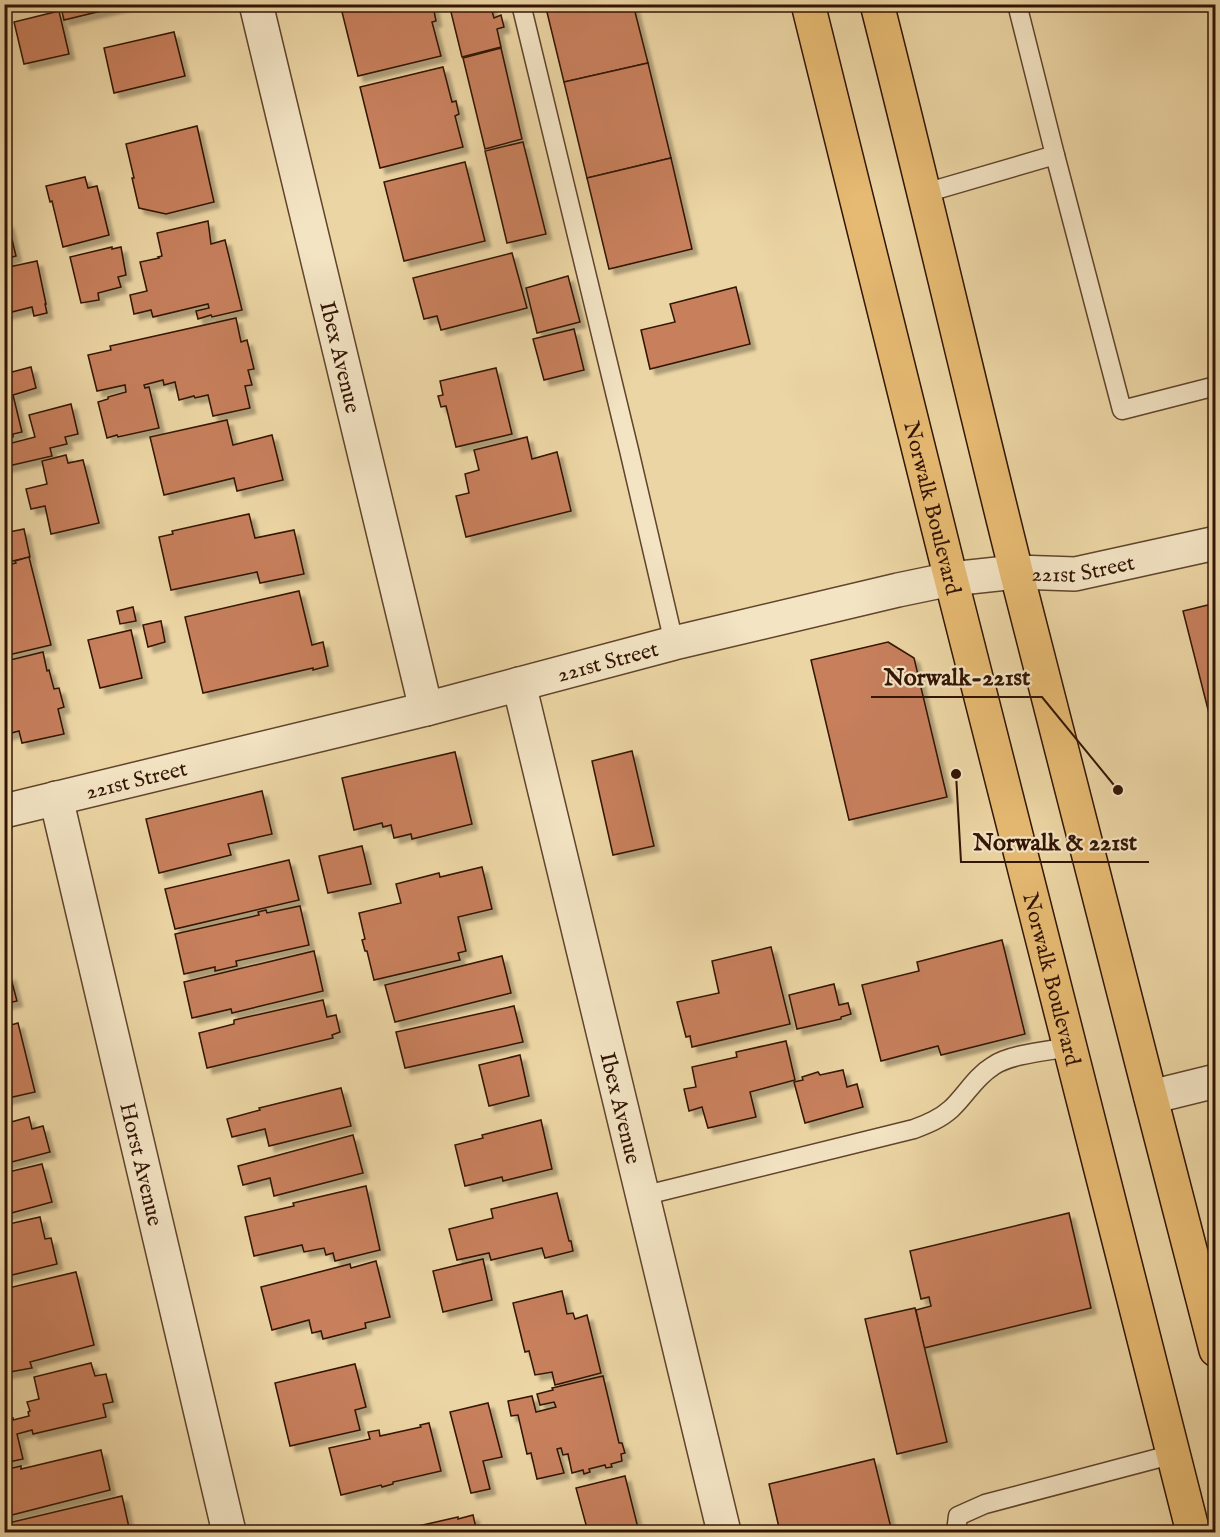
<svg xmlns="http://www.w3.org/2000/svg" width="1220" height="1537" font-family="'IM FELL English',serif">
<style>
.building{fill:#c77f5c;stroke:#321404;stroke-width:1.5;filter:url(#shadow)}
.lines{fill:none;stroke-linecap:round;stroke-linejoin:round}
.service-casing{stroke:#60442c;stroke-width:21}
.minor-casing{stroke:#60442c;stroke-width:36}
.primary-casing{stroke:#321404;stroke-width:36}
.service{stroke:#f3e4c4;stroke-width:18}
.minor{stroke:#f3e4c4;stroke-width:33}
.primary{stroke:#e6ba72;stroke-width:33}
.labels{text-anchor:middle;stroke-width:4.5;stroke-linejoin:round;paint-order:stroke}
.street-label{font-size:22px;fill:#321404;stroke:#f3e4c4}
.leader{fill:none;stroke:#321404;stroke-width:2}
.callout-dot{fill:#321404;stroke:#f3e4c4;stroke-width:2}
.callout-label{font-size:24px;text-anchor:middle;font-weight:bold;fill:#321404;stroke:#f3e4c4;stroke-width:4.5;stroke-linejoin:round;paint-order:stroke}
</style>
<defs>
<filter id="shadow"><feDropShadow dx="5.5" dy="5.5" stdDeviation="1.5" flood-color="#0004"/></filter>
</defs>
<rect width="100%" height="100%" fill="#ecd5a4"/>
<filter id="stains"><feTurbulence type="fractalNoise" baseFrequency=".00333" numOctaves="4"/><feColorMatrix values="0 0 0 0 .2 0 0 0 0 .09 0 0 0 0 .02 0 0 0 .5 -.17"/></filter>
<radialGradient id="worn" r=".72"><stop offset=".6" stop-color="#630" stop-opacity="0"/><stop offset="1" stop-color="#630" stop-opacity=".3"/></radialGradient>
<g class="building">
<path d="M60,4h70l-66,16z"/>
<path d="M340,4h88l1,3 4,-1 3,15 -4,1 9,34 -83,20z"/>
<path d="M449,4h41l4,14 7,-3 3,12 -7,2 4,18 -39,10z"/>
<path d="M545,4h88l15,59 -84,19z"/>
<path d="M59,11l10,43 -45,10 -10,-42z"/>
<path d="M174,32l11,44 -71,17 -10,-45z"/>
<path d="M501,48l21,91 -37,10 -22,-91z"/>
<path d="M648,63l23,95 -84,20 -23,-96z"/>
<path d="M443,67l9,35 4,-1 3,13 -4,2 8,31 -83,21 -20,-81z"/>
<path d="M197,126l17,76 -48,12 -27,-6 -7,-30h2l-8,-34z"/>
<path d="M523,142l23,92 -39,9 -22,-92z"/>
<path d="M671,158l21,91 -83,20 -22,-91z"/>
<path d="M465,162l20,79 -81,20 -20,-79z"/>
<path d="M85,177l3,11 9,-2 12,49 -46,12 -11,-46 -2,1 -4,-16z"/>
<path d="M208,221l3,23 14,-4 17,70 -30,7 -1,-2 -13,4 -2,-8 13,-3 -1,-4 -55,13 -2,-7 -17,4 -4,-19 17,-4 -7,-29 19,-4 -1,-1 4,-1 -5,-23z"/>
<path d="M8,223l8,33 -7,2 1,5 -6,1v-40z"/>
<path d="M112,247v2l9,-2 5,28 -8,2 3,10 -23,6 1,7 -18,3 -11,-46z"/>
<path d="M512,253l15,55 -86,22 -4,-14 -13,3 -11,-41z"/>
<path d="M37,261l9,43h-1l2,9 -13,3 -2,-9 -28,7v-46z"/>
<path d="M568,276l12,46 -43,11 -11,-45z"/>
<path d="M736,287l14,57 -100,25 -9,-39 34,-8 -5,-18z"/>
<path d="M236,318l5,24 6,-2 7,29 -6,1 4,15 -7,1 5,22 -37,8 -5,-21 -13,3 -1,-2 -15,4 -4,-18 -11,3 -1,-5 -19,5 1,3 4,-1 10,41 -41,9 -1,-2 -10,3 -9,-36 10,-3v-2l18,-5 -1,-7 -28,6 -9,-36 23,-5 -1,-4z"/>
<path d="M574,329l10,41 -40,10 -11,-41z"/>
<path d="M31,367l5,21 -23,7 9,37 -9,2v3l-9,2v-64l4,-1v-1z"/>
<path d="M496,368l16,66 -56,13 -10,-41 -5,1 -3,-11 5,-1 -3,-14z"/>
<path d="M71,404l7,30 -13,3 2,7 -17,4 2,8 -48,11v-22l31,-8 -6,-22z"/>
<path d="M227,420l6,25 39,-10 11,45 -46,11 -3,-13 -70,17 -14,-58z"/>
<path d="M527,437l5,22 25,-7 14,59 -105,26 -10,-41 13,-3 -4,-19 14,-4 -5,-20z"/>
<path d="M66,455l2,8 15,-3 16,63 -48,11 -6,-28 -14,3 -5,-20 21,-5 -5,-23z"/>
<path d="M249,514l6,24 39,-8 10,44 -44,9 -3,-11 -86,18 -12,-53 14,-3 -1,-3z"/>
<path d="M24,529l6,28 -26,6v-30z"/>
<path d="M29,557l22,88 -47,11v-90l12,-3 -1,-2z"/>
<path d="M299,591l13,54 11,-3 5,24 -15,4v-2l-110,25 -18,-76z"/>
<path d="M1216,603v138l-33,-130z"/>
<path d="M133,607l3,14 -16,3 -3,-13z"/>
<path d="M161,621l4,21 -17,5 -5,-22z"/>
<path d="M131,630l11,48 -42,10 -12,-48z"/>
<path d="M888,642l26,16 33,139 -98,23 -38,-160z"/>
<path d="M43,652l4,19 2,-1 5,19 5,-1 5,19 -6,2 6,25 -42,9 -3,-12 -15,4v-72h2v-2z"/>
<path d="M632,751l22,95 -41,9 -21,-94z"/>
<path d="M455,752l17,72 -60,15 -1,-5 -17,4 -3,-13 -8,2 -1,-4 -28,7 -12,-52z"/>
<path d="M262,791l10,43 -44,10 3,11 -72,18 -13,-54z"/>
<path d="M362,846l9,38 -43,9 -9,-37z"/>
<path d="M289,860l10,40 -124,29 -10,-40z"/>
<path d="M482,867l10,42 -34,8 8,34 -8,2 2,7 -86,20 -7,-29h-2l-3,-11 3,-1 -6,-26 42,-10 -5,-19 43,-11 1,4z"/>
<path d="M300,906l9,39 -73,16 1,5 -22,5v-4l-31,7 -9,-40 84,-19 -1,-3 8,-2 1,3z"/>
<path d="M1002,940l23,94 -84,21 -3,-9 -57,15 -19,-76 57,-14 -2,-9z"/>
<path d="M771,947l19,77 -98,23 -2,-11 -4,1 -9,-35 42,-9 -7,-32z"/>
<path d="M314,951l9,40 -91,22 -1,-4 -39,9 -8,-36z"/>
<path d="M502,956l9,37 -116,29 -10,-37z"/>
<path d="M10,975l7,26 -13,3v-27z"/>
<path d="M834,984l5,21 9,-2 3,11 -10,3v2l-44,10 -8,-34z"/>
<path d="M323,1000l4,17 9,-2 4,17 -8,3 1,3 -126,30 -8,-35 35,-9v-4z"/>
<path d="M514,1006l9,36 -118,26 -9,-36z"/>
<path d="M18,1023l17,69 -31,7v-72z"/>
<path d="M786,1041l9,39 -45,12 6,25 -48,11 -6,-21 -13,4 -5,-22 12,-2 -4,-20 45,-10 -1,-5z"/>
<path d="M520,1055l9,41 -40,10 -10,-41z"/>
<path d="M843,1070l4,17 10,-3 6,23 -58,16 -11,-41 9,-2 -1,-3 16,-5 2,3z"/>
<path d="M341,1088l10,38 -82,20 -4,-17 -33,8 -5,-18 33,-9 -1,-2z"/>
<path d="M29,1117l3,12 11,-3 7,26 -46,12v-40z"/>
<path d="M541,1120l11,49 -49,12 -1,-4 -37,9 -10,-41 28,-7 -1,-3z"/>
<path d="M353,1135l10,38 -89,23 -4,-18 -27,7 -5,-19z"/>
<path d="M42,1164l10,38 -48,13v-42z"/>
<path d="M366,1186l14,64 -45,11 -2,-8 -7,2 -2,-7 -20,4 -2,-7 -48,11 -9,-39 49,-11 -1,-3z"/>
<path d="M557,1193l12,48h2l2,10 -28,7 -3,-10 -51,12 -2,-7 -32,7 -8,-31 44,-11 -2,-9z"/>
<path d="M1069,1213l22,95 -167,40 -8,-38 15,-4 -2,-9 -8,2 -11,-48z"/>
<path d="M40,1217l5,22 6,-1 6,26 -53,13v-52z"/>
<path d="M483,1259l9,41 -49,12 -10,-41z"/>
<path d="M376,1261l14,56 -25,6 1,5 -43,11 -2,-8 -9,2 -3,-13 -37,10 -11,-43 89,-23 1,4z"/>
<path d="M76,1272l18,73 -64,17 2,6 -28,5v-23l7,-1 -7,-26v-34z"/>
<path d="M562,1291l5,23 6,-1 2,6 12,-4 14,58 -46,12 -3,-13 -17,3 -6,-24 -4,1 -12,-49z"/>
<path d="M915,1308l32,134 -50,12 -32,-135z"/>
<path d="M91,1363l4,13 11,-2 7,28 -10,2 3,13 -73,17 -1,-4 -15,4 6,25 -19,4v-43l9,-2v2l16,-4 -1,-4 2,-1 -3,-9 12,-3 -5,-22z"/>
<path d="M355,1364l11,43 -11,3 5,20 -70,16 -15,-63z"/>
<path d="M603,1376l16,67h3l3,10 -4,1 1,7 -11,3 1,3 -6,1 -1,-3 -16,4 1,3 -6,2 -1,-4 -11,3 -4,-19 -5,1 -2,-7 -4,1 7,24 -27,6 -6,-26 -4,1 -9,-39 -7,1 -3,-15 24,-5 4,16 20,-5 -2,-5 -14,3 -3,-11 16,-4 -1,-2z"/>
<path d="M488,1403l14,54 -19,4 7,28 -19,4 -21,-81z"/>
<path d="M429,1423l12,48 -48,11v2l-11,3 -1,-2 -40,10 -12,-47 41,-9 -2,-7 11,-2 1,6 41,-9 -1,-2z"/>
<path d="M101,1450l9,40 -106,27v-47l17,-4v3z"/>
<path d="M874,1459l18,73h-112l-11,-48z"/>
<path d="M625,1476l14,56h-51l-12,-44z"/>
<path d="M122,1496l8,36h-126v-8z"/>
<path d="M473,1515l4,17h-85l66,-15v2z"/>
</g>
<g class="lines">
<defs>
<g id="service">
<path d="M521,4l108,446 45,193"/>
<path d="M1017,4l38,151"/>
<path d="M925,193l130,-38 67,255 94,-24"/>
<path d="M642,1196l272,-67c13,-5 26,-10 37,-20 15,-14 24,-32 42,-43 17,-12 56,-15 77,-19"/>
<path d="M956,1532l2,-16 27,-12 189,-50"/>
</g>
<g id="minor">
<path id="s1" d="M256,4l170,705"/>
<path id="s2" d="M519,684l205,848"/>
<path id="s3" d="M56,798l173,734"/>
<path id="s4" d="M4,811l422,-102 248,-66 224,-53 53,-11 65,-7 59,2 141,-31"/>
<path d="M1151,1097l65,-16"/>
</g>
<g id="primary">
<path id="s5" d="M808,4l143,575 242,953"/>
<path d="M877,4c48,188 91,375 138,563 65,261 134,522 201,783"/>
</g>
</defs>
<use href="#service" class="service-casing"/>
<use href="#minor" class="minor-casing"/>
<use href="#primary" class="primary-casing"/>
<use href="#service" class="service"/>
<use href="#minor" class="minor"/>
<use href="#primary" class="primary"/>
</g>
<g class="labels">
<g class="street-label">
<text dy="8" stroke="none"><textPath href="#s1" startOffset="363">Ibex Avenue</textPath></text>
<text dy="8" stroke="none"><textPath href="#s5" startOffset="519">Norwalk Boulevard</textPath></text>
<text dy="8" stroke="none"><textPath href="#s4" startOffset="1108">221st Street</textPath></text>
<text dy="8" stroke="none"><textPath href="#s4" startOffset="622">221st Street</textPath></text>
<text dy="8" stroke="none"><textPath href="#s4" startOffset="136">221st Street</textPath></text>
<text dy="8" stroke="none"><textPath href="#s5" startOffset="1005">Norwalk Boulevard</textPath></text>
<text dy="8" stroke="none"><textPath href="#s2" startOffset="436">Ibex Avenue</textPath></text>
<text dy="8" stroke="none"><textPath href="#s3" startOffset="376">Horst Avenue</textPath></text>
</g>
</g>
<path class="leader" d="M1118 790L1042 697H871M956 774L961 862H1149"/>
<g class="callout-dot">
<circle cx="1118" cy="790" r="6"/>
<circle cx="956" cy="774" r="6"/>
</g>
<g class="callout-label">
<text x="957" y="685">Norwalk-221st</text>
<text x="1055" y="850">Norwalk &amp; 221st</text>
</g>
<rect width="1220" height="1537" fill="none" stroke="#ecd5a4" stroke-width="24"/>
<rect x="6" y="6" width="1208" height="1525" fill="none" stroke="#321404" stroke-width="3"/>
<rect x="12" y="12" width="1196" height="1513" fill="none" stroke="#321404" stroke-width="1.5"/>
<rect width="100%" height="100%" filter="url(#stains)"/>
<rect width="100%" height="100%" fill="url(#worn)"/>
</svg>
